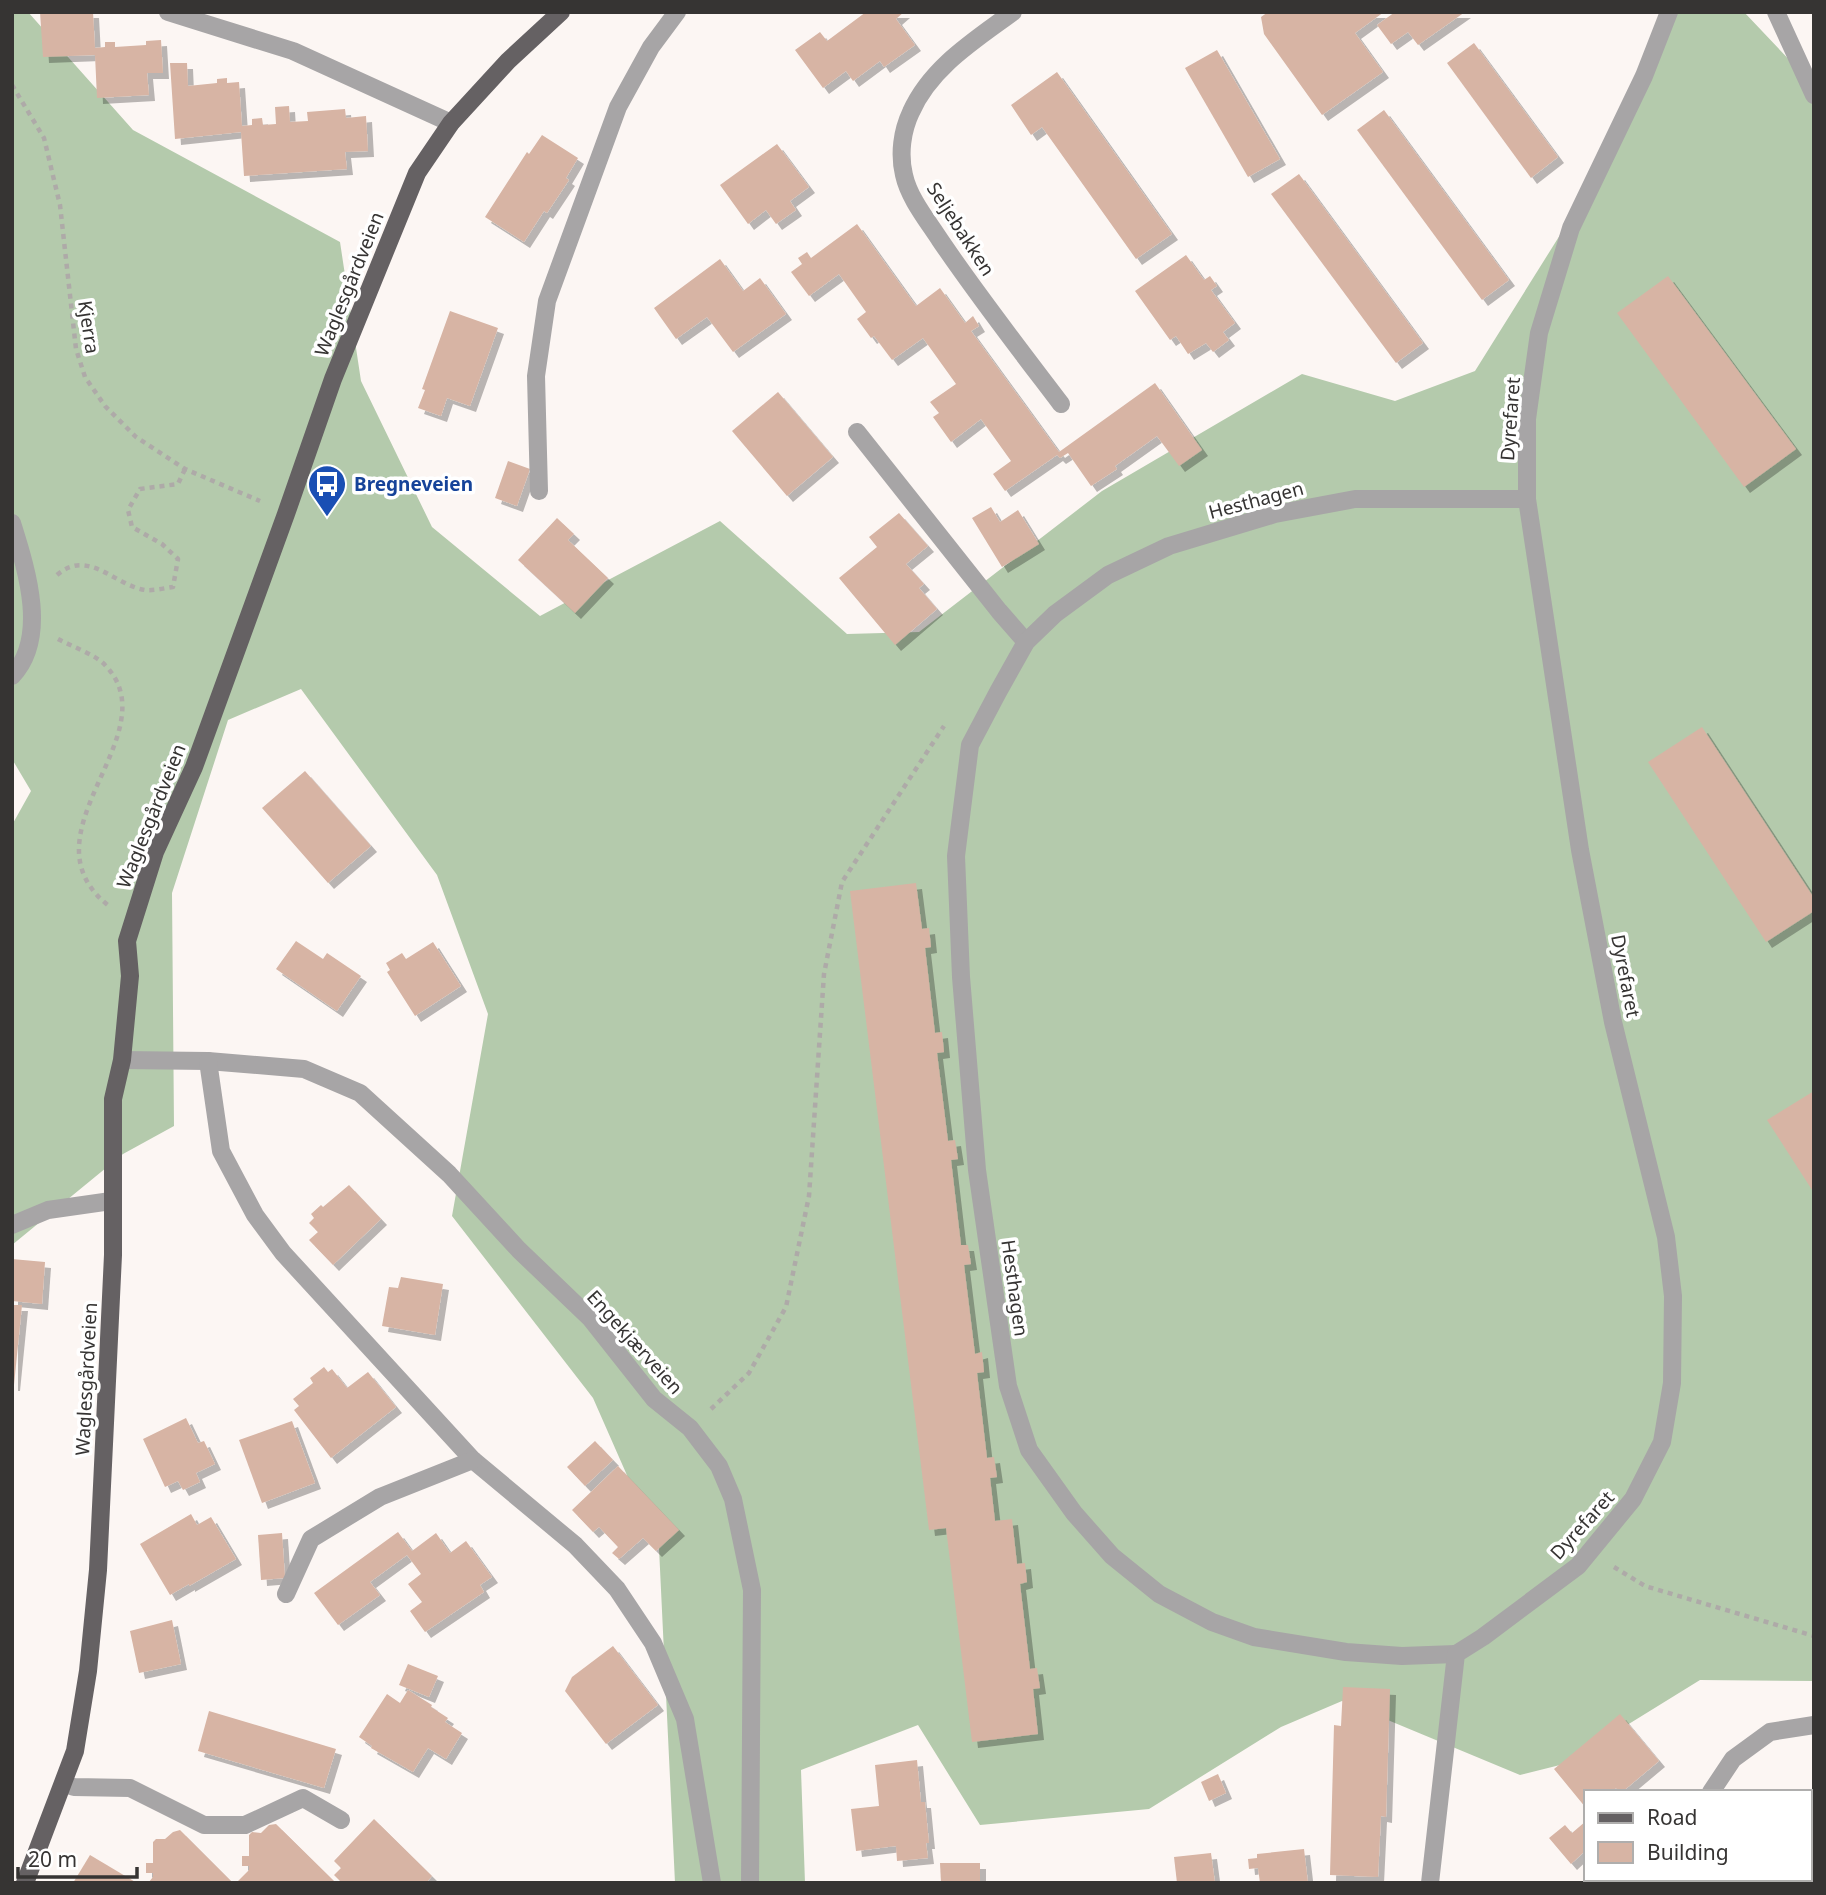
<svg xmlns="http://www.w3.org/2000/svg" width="1826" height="1895" font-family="'Noto Sans',sans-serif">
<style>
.forest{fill:#b4caac}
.building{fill:#d7b4a4;filter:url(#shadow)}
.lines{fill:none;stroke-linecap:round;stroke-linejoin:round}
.path{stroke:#aeaaa8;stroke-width:4.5;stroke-dasharray:5 5;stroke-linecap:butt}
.minor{stroke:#a7a5a6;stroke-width:18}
.major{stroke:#656163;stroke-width:18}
.labels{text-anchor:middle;stroke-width:7;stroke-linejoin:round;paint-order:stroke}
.street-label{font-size:19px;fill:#363433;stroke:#fff}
.transit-label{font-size:19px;font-weight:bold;fill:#164399;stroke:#fff;text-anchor:start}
</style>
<defs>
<filter id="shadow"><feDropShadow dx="6" dy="6" stdDeviation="0" flood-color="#0004"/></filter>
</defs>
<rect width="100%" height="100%" fill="#fcf6f3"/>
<path class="forest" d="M12,12h16l105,118 207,112 21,139 71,146 108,89 180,-95 127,113 72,-2 183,-141 200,-117 93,27 80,-30 125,-200 72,-159h72l70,74v1595l-114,-1 -136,84 -44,11 -178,-74 -61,26 -132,82 -169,16 -62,-100 -117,45 4,113h-130l-16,-335 -66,-150 -141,-182 36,-202 -51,-139 -136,-186 -73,31 -56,173 2,233 -51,28 -111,91v-420l19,-34 -19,-32z"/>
<g class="building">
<path d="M40,12h53l2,36 10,-1v-5h10v5l31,-2v-4l15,-1 2,33h-16l2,22 -52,3 -2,-43 -52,2z"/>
<path d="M866,12h38l-8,7 19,26 -31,22 -4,-6 -27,20 -7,-10 -23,17 -28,-38 25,-18 7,9z"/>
<path d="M1268,12h116l-29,21 28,39 -61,43 -58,-81 -3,-17z"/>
<path d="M1395,12h70l-47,33 -10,-13 -17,12 -14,-19z"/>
<path d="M1474,43l84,114 -27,21 -84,-115z"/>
<path d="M1217,50l63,109 -32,18 -63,-109z"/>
<path d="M170,63h17l1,23 29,-3v-4l10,-1v5l12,-1 3,44 10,-1v-6l10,-1 1,7 13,-1 -1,-17 14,-1 1,16 18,-1 -1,-9 38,-3 1,9 20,-2 2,35 -23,1 2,17 -103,7 -3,-44 -66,7z"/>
<path d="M1057,72l115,162 -36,25 -94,-132 -11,8 -20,-30z"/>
<path d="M1384,110l125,170 -27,20 -125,-170z"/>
<path d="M542,135l36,23 -12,20 3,2 -22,33 -3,-2 -20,31 -39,-25 42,-65 2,2z"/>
<path d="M777,144l32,43 -19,14 6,9 -20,14 -10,-14 -18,14 -28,-39z"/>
<path d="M1299,174l124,169 -27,20 -125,-169z"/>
<path d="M857,224l59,82 24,-18 25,35 8,-7 6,10 -8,5 88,121 96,-69 47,67 -23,16 -22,-30 -42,30 2,3 -26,17 -23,-33 -8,5 -3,-3 -52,36 -12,-17 18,-13 -30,-42 -30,23 -18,-25 6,-4 -9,-11 26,-18 -33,-46 -31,22 -18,-24 -3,2 -14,-19 9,-7 -27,-38 -30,22 -18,-24 11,-8 -4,-6 9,-6 4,6z"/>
<path d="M1186,255l18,25 6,-4 7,10 -6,4 24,33 -12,9 6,8 -16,12 -7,-9 -18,11 -12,-18 -6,4 -35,-49z"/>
<path d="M720,259l23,32 17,-13 26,36 -53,38 -26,-35 -31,22 -22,-31z"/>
<path d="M1668,276l128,173 -52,38 -127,-174z"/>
<path d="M450,311l48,17 -28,78 -23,-8 -6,18 -23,-8 7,-18 -3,-1z"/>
<path d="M778,392l55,65 -46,39 -55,-65z"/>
<path d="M508,461l22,8 -13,37 -22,-8z"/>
<path d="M991,507l9,15 18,-12 21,34 -37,23 -30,-49z"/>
<path d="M899,513l29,33 -22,18 18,20 -5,4 18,21 -42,36 -56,-67 38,-31 -8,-10z"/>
<path d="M557,518l17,16 -6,6 40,38 -33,35 -57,-53z"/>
<path d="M1702,727l112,171v13l-48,31 -118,-180z"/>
<path d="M305,771l66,75 -43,37 -66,-75z"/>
<path d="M916,883l6,46 7,-1 2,19 -6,1 10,85 7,-1 2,20 -7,1 11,88 7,-1 3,19 -7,1 10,85h7l3,19 -7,1 11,89 7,-2 2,20 -7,1 10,85 7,-1 3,20 -7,1 5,43 17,-2 5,45 8,-1 2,19 -7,2 10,85 7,-1 3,20 -7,1 5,45 -66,8 -26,-214 -17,2 -79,-639z"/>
<path d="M296,941l27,18 4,-6 34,23 -24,35 -61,-42z"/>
<path d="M433,942l28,44 -46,30 -28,-44 3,-2 -4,-7 16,-10 4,6z"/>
<path d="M1814,1091v102l-47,-73z"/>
<path d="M349,1185l32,34 -48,46 -24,-25 9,-8 -9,-9 5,-5 -3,-4 10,-9 2,2z"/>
<path d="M12,1259l33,3 -3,42 -30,-3z"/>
<path d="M401,1277l42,7 -8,51 -53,-9 7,-39 9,1z"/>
<path d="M12,1305h10l-8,80h-2z"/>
<path d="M324,1367l4,5 4,-3 15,19 21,-16 28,35 -65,51 -37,-48 5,-4 -6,-7 20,-16 -3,-5z"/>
<path d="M186,1418l12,25 6,-2 11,23 -19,9 4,9 -17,8 -5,-9 -13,6 -22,-48z"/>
<path d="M292,1421l23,62 -53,20 -23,-63z"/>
<path d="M595,1441l18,19 -28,26 -18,-19z"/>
<path d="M618,1466l61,64 -23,21 -13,-13 -24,21 -7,-6 6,-6 -19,-20 -6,5 -21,-22z"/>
<path d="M191,1514l6,11 14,-8 25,42 -47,27v-2l-19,11 -30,-51z"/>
<path d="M398,1532l14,19 24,-18 14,20 16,-12 26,36 -12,8 4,7 -59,40 -15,-21 12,-9 -14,-18 13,-10 -14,-19 -37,27 10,13 -42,30 -24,-32z"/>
<path d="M282,1533l3,45 -24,2 -3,-45z"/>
<path d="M172,1620l9,44 -42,9 -9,-42z"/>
<path d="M613,1646l45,59 -52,39 -41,-53 7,-14z"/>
<path d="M408,1664l30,12 -9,21 -30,-12z"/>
<path d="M1343,1687l47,2 -4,128 -5,-1 -3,61 -48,-2 4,-150 7,1z"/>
<path d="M408,1690l24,15 -1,2 17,11 -3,4 17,11 -16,26 -18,-11 -15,24 -42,-24 1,-2 -13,-9 28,-43 13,9z"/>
<path d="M209,1711l127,38 -12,39 -126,-37z"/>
<path d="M1620,1714l39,47 -37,31h-3l-3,-4 -5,4h-25v16l-32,-39z"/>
<path d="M917,1760l4,42h4l4,41h-3l2,15 -31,3 -1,-15 -40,5 -5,-42 28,-3 -4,-41z"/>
<path d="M1218,1774l8,19 -17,8 -8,-19z"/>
<path d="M374,1819l58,57 -6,7h-84l-8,-8 7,-7 -7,-7z"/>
<path d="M1586,1821v29l-15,14 -22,-26 16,-13 7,8z"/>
<path d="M276,1824l60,59h-100l13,-13v-4h-7v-10h7v-21l3,-3 9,1 8,-8z"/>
<path d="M180,1830l53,53h-85l5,-6v-4h-7v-10h7v-21l3,-3h9l8,-7z"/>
<path d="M1304,1849l4,34h-48l-2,-15 -9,1 -1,-10 9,-1v-4z"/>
<path d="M1211,1853l4,30h-38l-3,-26z"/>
<path d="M90,1855l47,28h-64z"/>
<path d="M940,1863h40v20h-39z"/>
</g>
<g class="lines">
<g class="path">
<path d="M12,85l32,53 16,67 16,144 9,28 20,29 31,31 49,32 75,32"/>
<path d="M57,575c31,-27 57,10 88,15 8,1 20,-2 28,-3l5,-28 -16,-15 -30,-17 -4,-17 12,-21 38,-5 7,-15"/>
<path d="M58,639c13,7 38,16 47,26 67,69 -88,169 4,241"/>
<path d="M711,1409l38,-36 37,-66 23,-111 15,-222 18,-92 102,-156"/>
<path d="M1614,1567l31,19 169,50"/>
</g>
<g class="minor">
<path d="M168,12l125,39 158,72"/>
<path d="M1013,12c-38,28 -82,55 -102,100 -9,19 -12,42 -7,63 5,23 23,45 36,65 38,56 80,110 121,164"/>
<path d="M1776,12l38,83"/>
<path d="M857,432l142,179 27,31"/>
<path d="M539,491l-3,-115 11,-75 71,-194 33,-60 26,-35"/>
<path d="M12,523c14,45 37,114 0,153"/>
<path d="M122,1060l86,1 96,8 56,24 89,81 70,76 71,68 64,81 36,29 29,38 14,33 19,91 -2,293"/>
<path d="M208,1061l13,90 34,64 28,38 190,207 102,85 42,44 36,54 32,76 27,164"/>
<path d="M12,1225l36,-15 63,-9"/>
<path d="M286,1594l25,-55 69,-42 93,-37"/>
<path d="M1456,1654l-54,2 -56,-4 -92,-15 -42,-15 -53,-28 -47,-38 -38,-43 -45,-63 -21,-64 -31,-216 -16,-193 -5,-121 14,-111 28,-53 28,-50 29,-28 53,-39 61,-29 106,-32 80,-15h172"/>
<path d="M64,1784l10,3 56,1 74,37h41l58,-27 38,22"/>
<path d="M1711,1792l22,-33 37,-27 44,-7"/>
<path d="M1703,1879l2,4"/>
<path d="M1430,1883l26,-229 27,-17 95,-71 55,-67 29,-57 10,-59 1,-87 -7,-59 -53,-215 -33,-172 -53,-351v-80l12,-86 32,-105 73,-152 25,-64"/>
</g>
<path class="major" d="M25,1883l50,-132 13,-80 10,-101 15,-315v-156l9,-39 8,-84 -3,-35 28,-89 39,-85 92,-253 47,-135 84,-206 34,-50 57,-62 53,-49"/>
</g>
<defs>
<symbol id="bus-pin" viewBox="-11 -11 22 30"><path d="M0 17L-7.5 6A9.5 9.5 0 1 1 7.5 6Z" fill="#1a4fb4" stroke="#fff"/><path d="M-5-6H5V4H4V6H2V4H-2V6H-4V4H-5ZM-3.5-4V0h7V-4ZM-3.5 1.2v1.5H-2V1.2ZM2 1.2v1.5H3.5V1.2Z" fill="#fff"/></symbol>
</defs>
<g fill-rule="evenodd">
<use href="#bus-pin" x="305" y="462" width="44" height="60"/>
</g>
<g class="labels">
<g class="street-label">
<text transform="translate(961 229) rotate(57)" y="7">Seljebakken</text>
<text transform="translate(349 284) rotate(-68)" y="7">Waglesgårdveien</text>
<text transform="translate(89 327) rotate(81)" y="7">Kjerra</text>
<text transform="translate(1510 419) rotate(-86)" y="7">Dyrefaret</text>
<text transform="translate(1256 500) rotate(-15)" y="7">Hesthagen</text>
<text transform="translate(151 816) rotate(-68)" y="7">Waglesgårdveien</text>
<text transform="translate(1626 976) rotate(79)" y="7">Dyrefaret</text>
<text transform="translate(1015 1288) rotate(82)" y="7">Hesthagen</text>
<text transform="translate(635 1342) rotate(48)" y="7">Engekjærveien</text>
<text transform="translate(86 1379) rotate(-87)" y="7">Waglesgårdveien</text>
<text transform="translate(1582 1525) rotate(-48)" y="7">Dyrefaret</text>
</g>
<g class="transit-label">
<text x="354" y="491">Bregneveien</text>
</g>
</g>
<rect width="1826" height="1895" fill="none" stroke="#363433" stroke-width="28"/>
<rect x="1584" y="1790" width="228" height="91" fill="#ffffff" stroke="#afaead" stroke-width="2"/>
<rect x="1598" y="1813" width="35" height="10" fill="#656163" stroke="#afaead" stroke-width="2"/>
<text x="1647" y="1825" font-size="21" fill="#363433">Road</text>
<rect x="1598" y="1842" width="35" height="21" fill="#d7b4a4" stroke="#afaead" stroke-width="2"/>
<text x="1647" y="1860" font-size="21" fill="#363433">Building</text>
<path d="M18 1867v10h119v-10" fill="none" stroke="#363433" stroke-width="3.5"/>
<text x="28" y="1867" font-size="21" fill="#363433" stroke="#ffffff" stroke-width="5" paint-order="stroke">20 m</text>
</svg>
